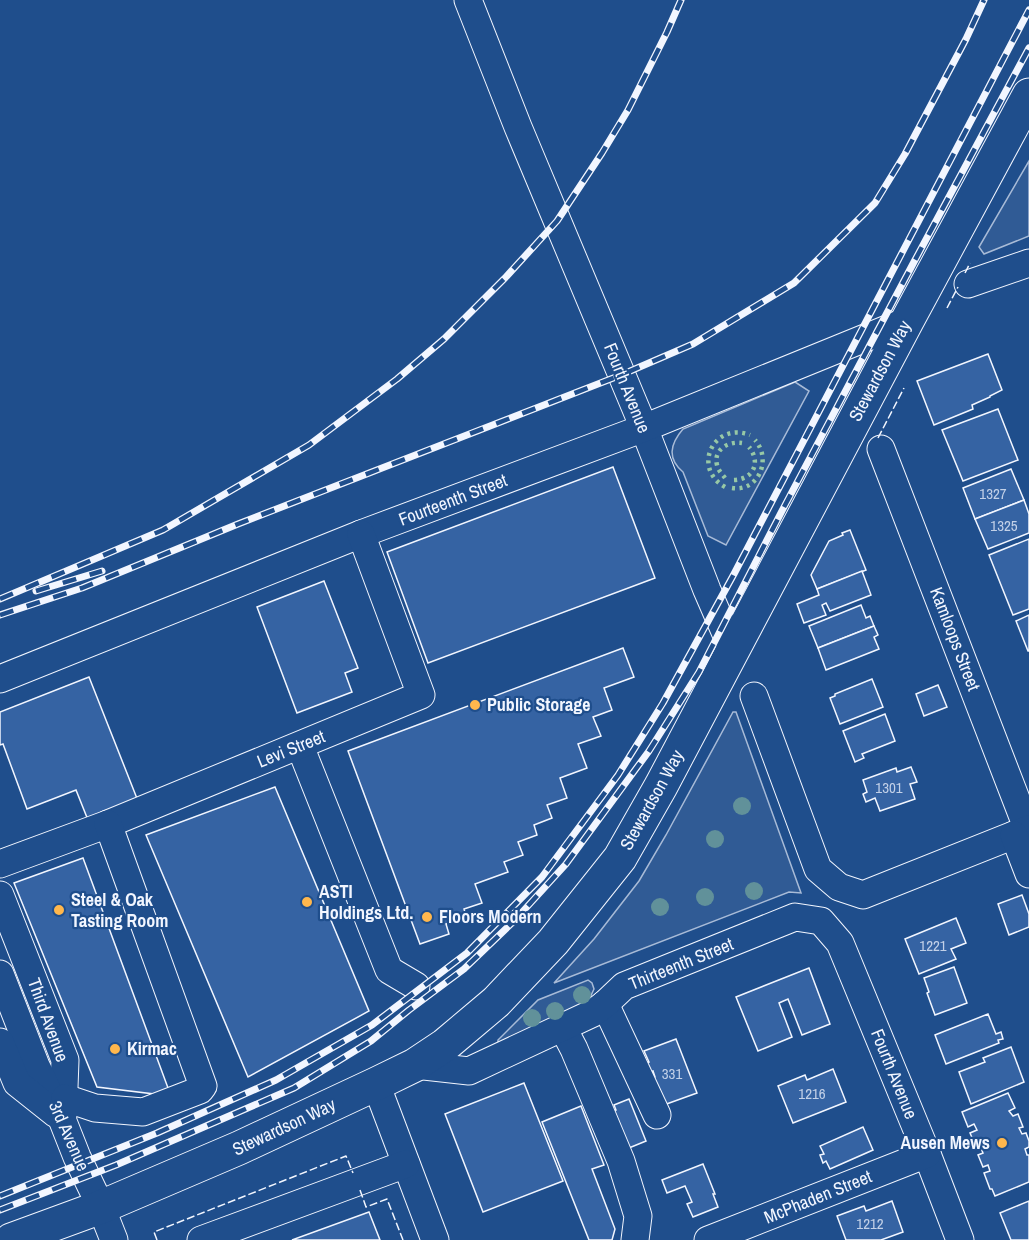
<svg xmlns="http://www.w3.org/2000/svg" width="1029" height="1240" font-family="'Archivo Narrow',sans-serif">
<style>
.green{fill:#305b95;stroke:#a8bbd7;stroke-width:1.5}
.building{fill:#3563a3;stroke:#f2f6ff;stroke-width:1.5}
.lines{fill:none;stroke-linecap:round;stroke-linejoin:round}
.minor-casing{stroke:#f2f6ff;stroke-width:29}
.major-casing{stroke:#f2f6ff;stroke-width:35}
.minor{stroke:#1f4e8c;stroke-width:27}
.major{stroke:#1f4e8c;stroke-width:33}
.rail-casing{stroke:#f2f6ff;stroke-width:7}
.rail{stroke:#1f4e8c;stroke-width:4.5;stroke-dasharray:14;stroke-linecap:butt}
.hedge{stroke:#97c8a6;stroke-width:4.5;stroke-dasharray:3 4.5;stroke-linecap:butt}
.fence{stroke:#f2f6ff;stroke-width:1.5;stroke-dasharray:8 3;stroke-linecap:butt}
.tree{fill:#61919a}
.poi-dot{fill:#ffb74d;stroke:#1f4e8c;stroke-width:2}
.labels{text-anchor:middle;stroke-width:4.5;stroke-linejoin:round;paint-order:stroke}
.number-label{font-size:15px;fill:#c3d1e8}
.street-label{font-size:18px;fill:#f2f6ff;stroke:#1f4e8c}
.poi-label{font-size:18px;font-weight:bold;fill:#f2f6ff;stroke:#1f4e8c;text-anchor:start}
</style>
<rect width="100%" height="100%" fill="#1f4e8c"/>
<g class="green">
<path d="M1029,161v75l-45,18 -5,-7z"/>
<path d="M795,382l14,9 -83,154 -18,-9 -25,-64c-16,-13 -13,-28 0,-43z"/>
<path d="M733,712h3l65,181 -12,-1 -235,91 40,-44 45,-58 27,-46z"/>
<path d="M588,980l4,3 2,6 -6,13 -90,41v-3l40,-40z"/>
</g>
<g class="building">
<path d="M988,354l14,36 -12,6v1l-18,8 1,4 -39,16 -17,-44z"/>
<path d="M998,409l20,51 -55,21 -21,-51z"/>
<path d="M613,467l42,111 -227,85 -41,-111z"/>
<path d="M1011,469l13,31 -49,19 -12,-31z"/>
<path d="M1024,500l5,14v19l-41,16 -13,-30z"/>
<path d="M850,530l16,40 -49,19 -6,-14 18,-34 14,-6 -1,-2z"/>
<path d="M1029,539v70l-16,6 -24,-60z"/>
<path d="M862,571l9,24 -41,16 -4,-8 -4,2 4,10 -22,8 -7,-19 22,-9 -2,-6z"/>
<path d="M324,581l34,87 -13,5 7,19 -55,21 -40,-106z"/>
<path d="M861,605l5,13 4,-2 4,10 -56,22 -9,-22z"/>
<path d="M1029,615v36h-1l-12,-30z"/>
<path d="M874,626l4,9 -4,2 5,12 -53,21 -8,-22z"/>
<path d="M623,648l11,29 -30,11 8,22 -19,7 8,19 -23,8 9,24 -27,10 7,20 -20,7 5,13 -18,7 3,10 -19,7 5,13 -19,7 4,10 -33,12 7,19 -18,6 2,7 -20,8 3,10 -29,10 -72,-193z"/>
<path d="M89,677l49,124 -50,19 -12,-30 -49,19 -24,-65 -3,1v-33z"/>
<path d="M872,679l11,28 -43,17 -10,-26 5,-2v-2z"/>
<path d="M938,685l9,22 -23,9 -8,-22z"/>
<path d="M885,714l10,27 -33,13 2,4 -9,4 -12,-31z"/>
<path d="M911,767l6,15 -7,2 5,15 -35,12 -5,-13 -9,4 -3,-8 4,-2 -4,-12 33,-12 1,4z"/>
<path d="M275,787l94,224 -121,66 -102,-242z"/>
<path d="M83,858l88,238 -74,-9 -83,-204z"/>
<path d="M1022,895l7,19v13l-20,8 -11,-31z"/>
<path d="M956,918l10,25 -15,6 5,10 -37,15 -14,-35z"/>
<path d="M954,967l13,36 -32,12 -8,-22 2,-1 -5,-14z"/>
<path d="M809,968l21,56 -28,11 -14,-36 -9,4 13,34 -34,14 -22,-54z"/>
<path d="M988,1014l8,20 5,-2 2,7 -5,1 1,3 -53,21 -11,-29z"/>
<path d="M676,1039l21,54 -36,13 -11,-28 5,-1 -2,-6 -3,1 -4,-9 3,-1 -5,-11z"/>
<path d="M1011,1047l13,35 -53,22 -12,-32 26,-10 -2,-4z"/>
<path d="M833,1069l13,33 -53,21 -15,-37 27,-11 2,5z"/>
<path d="M524,1083l39,98 -80,31 -38,-98z"/>
<path d="M1008,1093l7,15 -6,3 4,5 5,-2 5,13 -4,1 3,6 4,-1 3,8v6l-4,2 2,6h2v27l-34,14 -3,-7h-2l-6,-16 6,-2 -2,-6 -5,2 -5,-12 5,-2 -3,-7 -4,1 -6,-14 7,-3 -3,-6 -6,3 -6,-15z"/>
<path d="M629,1099l17,42 -22,9 -14,-38 6,-2 -2,-5z"/>
<path d="M581,1106l23,59 -12,4 23,60 -3,11h-23l-47,-118z"/>
<path d="M863,1127l10,23 -43,19 -4,-8 -3,2 -3,-8 4,-1 -4,-8z"/>
<path d="M703,1164l12,30h-2l5,13 -25,10 -6,-13 5,-2 -7,-16 -18,7 -5,-13z"/>
<path d="M892,1201l11,31 -22,8h-35l-9,-24 27,-10 2,5z"/>
<path d="M1029,1201v39h-18l-11,-27z"/>
<path d="M369,1212l11,28h-88z"/>
</g>
<g class="lines">
<defs>
<g id="minor">
<path d="M468,0l50,127 126,301 63,162 26,60"/>
<path d="M968,284l61,-21"/>
<path d="M881,449l147,381"/>
<path d="M0,679l361,-145 283,-106 263,-107"/>
<path d="M754,696l64,173 21,18 24,8 166,-66"/>
<path d="M300,746l89,224 27,16"/>
<path d="M1014,835l15,39"/>
<path d="M0,864l108,-40 313,-129 -60,-161"/>
<path d="M0,895l65,165 -2,55"/>
<path d="M0,974l36,92 26,53 15,38 24,50 13,33"/>
<path d="M605,1004l52,111"/>
<path d="M563,1028l11,21 47,112 17,55 -3,24"/>
<path d="M0,1042l17,41 39,31"/>
<path d="M415,1065l54,6 124,-58 12,-9 19,-18 171,-69 26,4 19,22 87,211 33,86"/>
<path d="M376,1084l59,156"/>
<path d="M65,1098l30,10 48,4 57,-22 3,-4 -95,-262"/>
<path d="M201,1240l205,-76"/>
<path d="M708,1240l219,-86"/>
</g>
<path id="major" d="M11,1240l90,-33 138,-59 137,-64 39,-19 30,-20 51,-43 57,-60 67,-84 41,-72 246,-465 122,-226"/>
</defs>
<use href="#minor" class="minor-casing"/>
<use href="#major" class="major-casing"/>
<use href="#minor" class="minor"/>
<use href="#major" class="major"/>
<defs>
<g id="rail">
<path d="M36,591l66,-20"/>
<path d="M0,599l163,-69 146,-85 88,-66 47,-40 61,-61 52,-57 45,-68 26,-43 39,-78 14,-32"/>
<path d="M0,615l82,-27 156,-64 383,-149 72,-31 101,-61 81,-80 30,-49 61,-115 18,-39"/>
<path d="M0,1196l157,-63 119,-53 96,-55 95,-72 75,-76 76,-102 45,-72 71,-129 295,-564"/>
<path d="M0,1210l116,-45 178,-77 77,-47 38,-31 55,-41 51,-49 51,-56 83,-113 50,-79 85,-165 131,-247 114,-212"/>
</g>
</defs>
<use href="#rail" class="rail-casing"/>
<use href="#rail" class="rail"/>
<g class="hedge">
<path d="M725,478c-3,-4 -7,-8 -8,-13 -4,-16 12,-24 25,-22"/>
<path d="M734,480c20,-1 27,-18 15,-33"/>
<path d="M725,487c-34,-19 -11,-66 25,-52"/>
<path d="M732,488c27,4 40,-29 23,-48"/>
</g>
<g class="fence">
<path d="M965,273l5,-10"/>
<path d="M947,308l11,-21"/>
<path d="M878,438l26,-50"/>
<path d="M360,1190l6,17 21,-8 16,41"/>
<path d="M157,1240l-3,-8 192,-76 7,17"/>
</g>
</g>
<g class="tree">
<circle cx="742" cy="806" r="9"/>
<circle cx="715" cy="839" r="9"/>
<circle cx="754" cy="891" r="9"/>
<circle cx="705" cy="897" r="9"/>
<circle cx="660" cy="907" r="9"/>
<circle cx="582" cy="995" r="9"/>
<circle cx="555" cy="1011" r="9"/>
<circle cx="532" cy="1018" r="9"/>
</g>
<g class="poi-dot">
<circle cx="475" cy="705" r="6"/>
<circle cx="307" cy="902" r="6"/>
<circle cx="59" cy="910" r="6"/>
<circle cx="427" cy="917" r="6"/>
<circle cx="115" cy="1049" r="6"/>
<circle cx="1002" cy="1143" r="6"/>
</g>
<g class="labels">
<g class="number-label">
<text x="993" y="499">1327</text>
<text x="1004" y="531">1325</text>
<text x="889" y="793">1301</text>
<text x="933" y="951">1221</text>
<text x="672" y="1079">331</text>
<text x="812" y="1099">1216</text>
<text x="870" y="1229">1212</text>
</g>
<g class="street-label">
<text transform="translate(880 371) rotate(-62)" y="6">Stewardson Way</text>
<text transform="translate(627 388) rotate(68)" y="6">Fourth Avenue</text>
<text transform="translate(453 500) rotate(-21)" y="6">Fourteenth Street</text>
<text transform="translate(955 639) rotate(69)" y="6">Kamloops Street</text>
<text transform="translate(291 749) rotate(-22)" y="6">Levi Street</text>
<text transform="translate(652 800) rotate(-61)" y="6">Stewardson Way</text>
<text transform="translate(681 964) rotate(-22)" y="6">Thirteenth Street</text>
<text transform="translate(48 1020) rotate(70)" y="6">Third Avenue</text>
<text transform="translate(894 1074) rotate(68)" y="6">Fourth Avenue</text>
<text transform="translate(284 1127) rotate(-25)" y="6">Stewardson Way</text>
<text transform="translate(69 1136) rotate(66)" y="6">3rd Avenue</text>
<text transform="translate(818 1197) rotate(-22)" y="6">McPhaden Street</text>
</g>
<g class="poi-label">
<text x="487" y="711">Public Storage</text>
<text x="319" y="898">ASTI<tspan x="319" dy="21">Holdings Ltd.</tspan></text>
<text x="71" y="906">Steel &amp; Oak<tspan x="71" dy="21">Tasting Room</tspan></text>
<text x="439" y="923">Floors Modern</text>
<text x="127" y="1055">Kirmac</text>
<text x="990" y="1149" text-anchor="end">Ausen Mews</text>
</g>
</g>
</svg>
